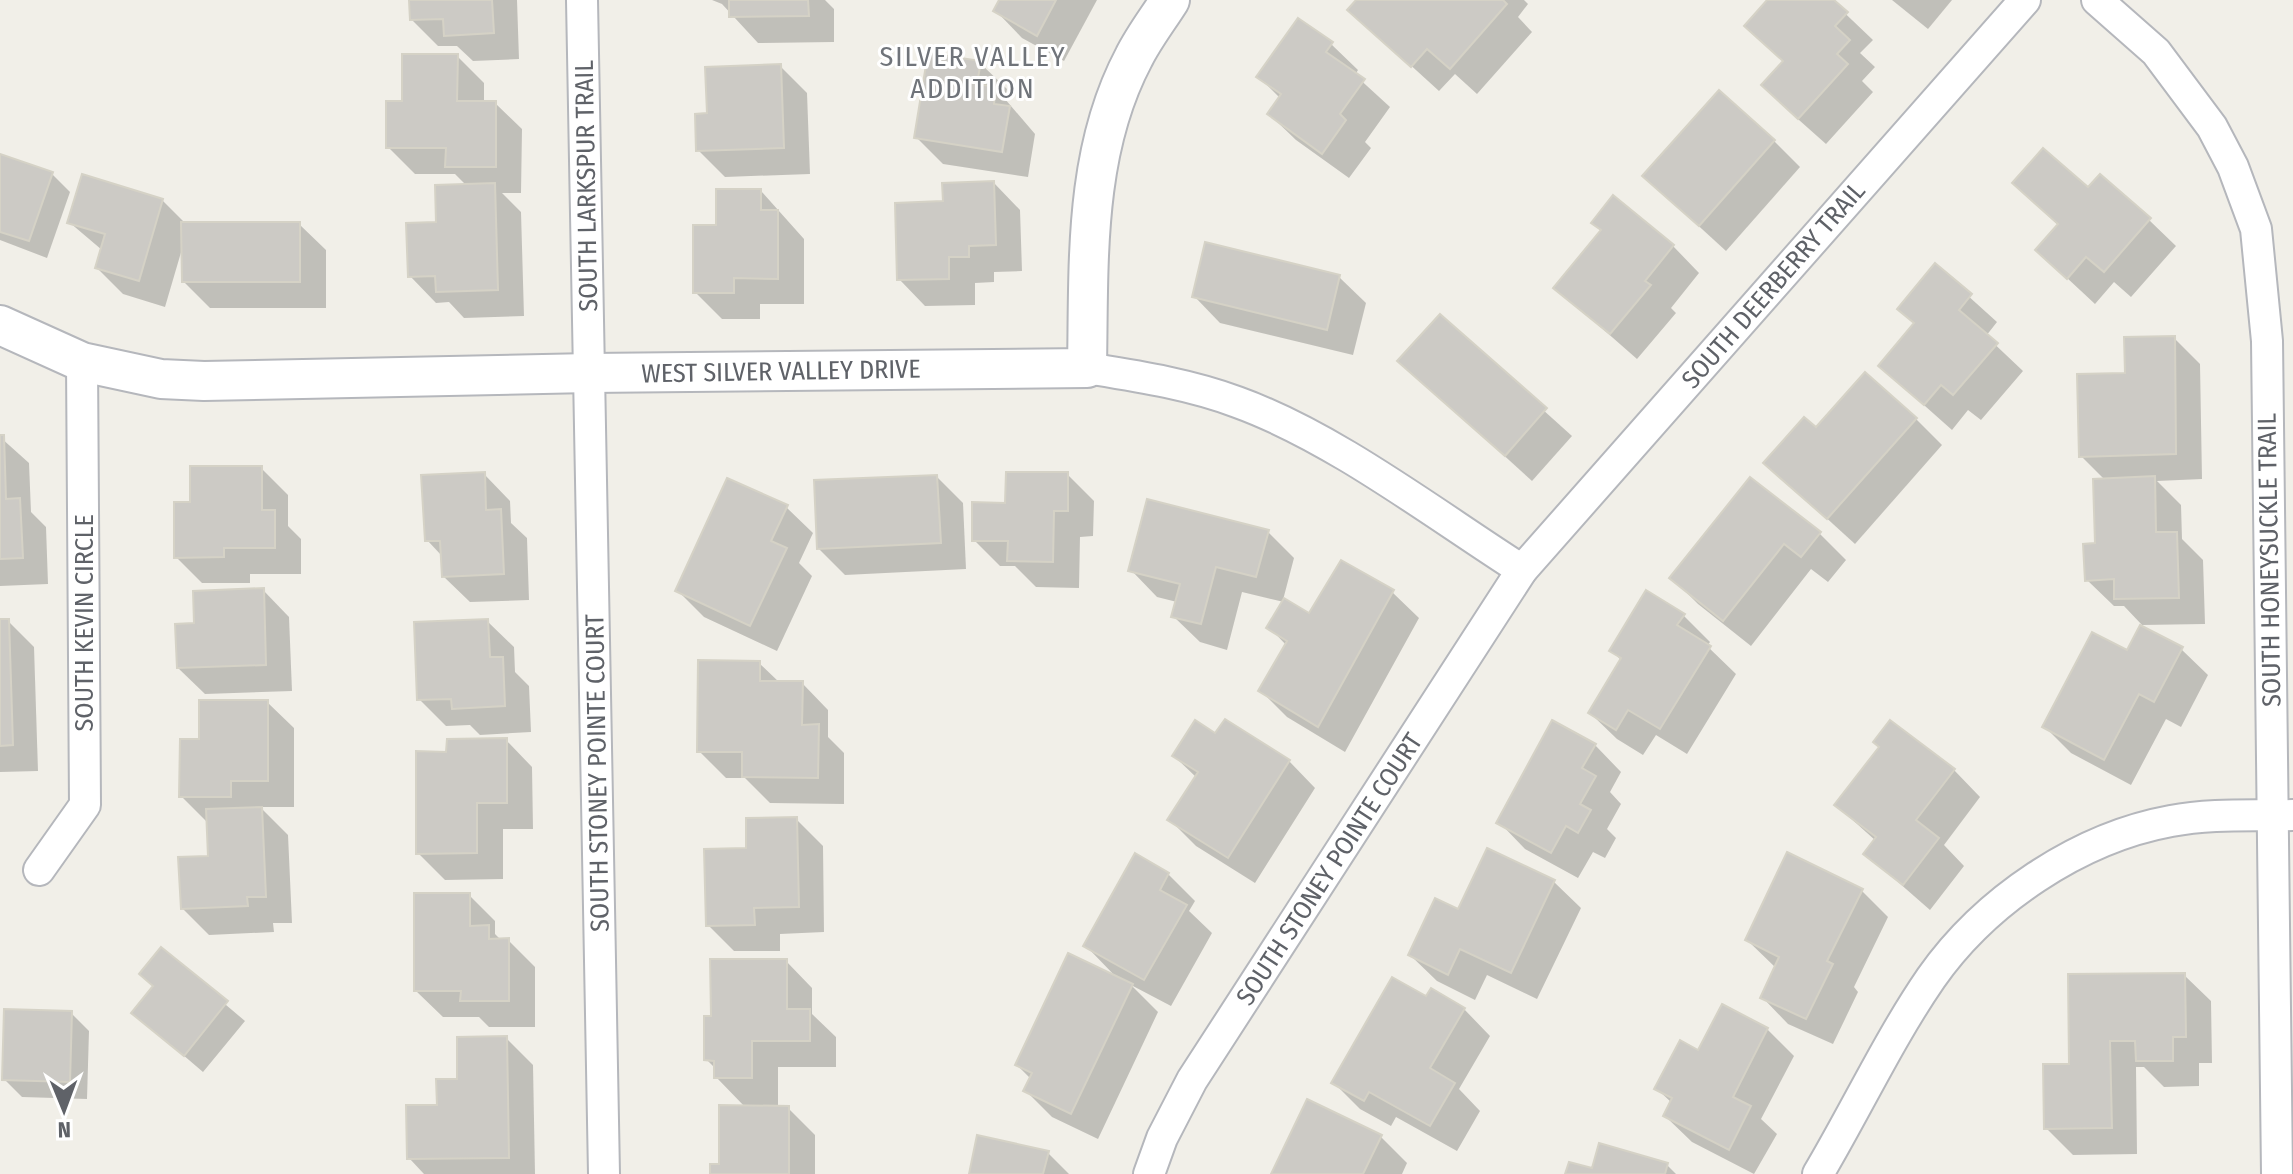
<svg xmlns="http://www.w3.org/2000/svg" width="2293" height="1174" font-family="'Fira Sans Condensed',sans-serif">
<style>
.shadow{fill:#0003}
.building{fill:#cccac5;stroke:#d5d2c6;stroke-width:2}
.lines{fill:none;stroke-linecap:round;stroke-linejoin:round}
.minor-casing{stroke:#b5b7bc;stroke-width:34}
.tertiary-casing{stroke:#b5b7bc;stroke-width:42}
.minor{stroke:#fff;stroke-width:30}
.tertiary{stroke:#fff;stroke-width:38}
.labels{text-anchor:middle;stroke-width:6;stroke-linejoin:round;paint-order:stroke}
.street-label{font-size:26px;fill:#5f6268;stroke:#fff}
.neighbourhood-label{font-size:28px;letter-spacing:2px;fill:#70747a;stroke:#fff}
</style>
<rect width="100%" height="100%" fill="#f1efe8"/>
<g class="shadow">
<path d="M411,0h106l2,59 -46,2 -16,-15h-19l-26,-26z"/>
<path d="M712,0h113l9,9v33l-76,1 -36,-39z"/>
<path d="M1002,0h95l-33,61 -42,-23 -26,-27z"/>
<path d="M1359,0h165l4,4 -10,13 14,15 -55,62 -22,-20 -16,17 -89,-81z"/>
<path d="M1770,0h61l42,40 -13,13 15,14 -13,14 11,11 -47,52 -36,-32 -6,-50 -37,-36z"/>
<path d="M1892,0h60l-24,29z"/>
<path d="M1331,44l27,26 -3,5 35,32 -25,35 6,6 -22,30 -53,-38 -27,-26 11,-16 -22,-22z"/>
<path d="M457,56l27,27v20h11l27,26 -1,64h-19l19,19 3,104 -60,2 -15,-16 -13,1 -26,-27 28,-52 29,-38 -12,-12h-40l-27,-27 16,-44z"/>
<path d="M980,63l27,26 -2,10 30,35 -7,43 -85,-13 -27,-27z"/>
<path d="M780,66l27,27 3,81 -85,3 -27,-27 11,-35z"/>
<path d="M1774,141l26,26 -74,84 -82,-75z"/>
<path d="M0,156l52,18 18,18 -23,66 -47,-18z"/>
<path d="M994,183l26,27 2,61 -28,1v10l-19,1v22l-50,1 -26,-27 46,-76z"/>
<path d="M2014,183l74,7 61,30 27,26 -45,51 -17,-15 -19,22 -58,-54 22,-24z"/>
<path d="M761,191l43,48v65h-44v15h-38l-27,-27 23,-65z"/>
<path d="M162,200l24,24h113l27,26v58h-116l-26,-26 -2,-33 -17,58 -42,-13 -26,-26 5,-18 -33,-28z"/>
<path d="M1594,223l79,23 26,27 -28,35 5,5 -39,46 -81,-71 46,-57z"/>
<path d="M1935,266l62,56 -11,14 37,35 -42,49 -13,-10 -16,20 -72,-64 35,-42 -15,-15z"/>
<path d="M1339,277l27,26 -13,52 -133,-32 -26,-27z"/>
<path d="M1440,317l132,119 -40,45 -132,-120z"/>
<path d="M2174,338l26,26 2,115 -45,2 24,24 1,34 21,21 2,64 -63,1 -18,-19h-10l-27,-26 10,-35 8,-65 -24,-24 46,-81z"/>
<path d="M1916,419l26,26 -87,99 -89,-81 50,-33z"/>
<path d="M0,437l29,26 2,49 15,15 2,57 -48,2z"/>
<path d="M261,468l27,27v31l13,13v35h-51v9h-48l-26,-26 16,-53z"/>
<path d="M484,474l26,27 1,22 16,15 2,62 -59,2 -27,-26 -1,-20 -15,-16z"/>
<path d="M1067,474l27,27 -1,35 -13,1 -1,51 -43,-1 -21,-21h-15l-26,-26 33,-35z"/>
<path d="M937,477l26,26 3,66 -121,6 -27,-27z"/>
<path d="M1750,480l69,53 27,27 -18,22 -17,-13 -60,77 -53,-42 -26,-26z"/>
<path d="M786,507l27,26 -14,30 13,13 -35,75 -73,-34 -27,-27z"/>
<path d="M1268,532l26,26 -11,42 27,16 82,-24 27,26 -74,134 -58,-35 -27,-27 27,-44 -18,-19 15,-25 -42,-10 -15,58 -27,-8 -27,-26 4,-14 -20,-5 -26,-27z"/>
<path d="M263,590l26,27 3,74 -87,3 -27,-26 18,-43z"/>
<path d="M1683,615l27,27 -3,4 29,28 -49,80 -31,-19 -13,20 -26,-16 -27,-26 32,-52 -11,-11z"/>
<path d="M0,621h8l26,26 4,124 -38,1z"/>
<path d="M487,621l27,26 1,25 14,14 2,46 -51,3 -10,-10 -24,1 -27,-27z"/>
<path d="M2181,649l27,26 -27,52 -15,-8 -35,66 -60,-32 -27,-27 84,-73z"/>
<path d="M759,663l21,20h22l26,27v27l16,16v51l-74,-1 -25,-25h-19l-27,-27z"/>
<path d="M267,702l27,26v79h-34l28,28 4,88h-19l1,9 -65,3 -26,-26 27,-51 -1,-34 -28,-28 20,-55z"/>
<path d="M1216,735l73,26 26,27 -60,95 -59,-37 -26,-26 27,-42 -23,-22z"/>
<path d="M506,740l26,27 1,62h-30v50l-58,1 -27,-27 30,-99z"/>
<path d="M1595,745l26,27 -11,20 11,12 -14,25 9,9 -11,20 -12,-6 -15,26 -53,-29 -26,-27z"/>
<path d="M1954,770l26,27 -36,48 20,21 -34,44 -64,-56 10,-13 -40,-36z"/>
<path d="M796,819l27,27 1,86 -44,2v17h-46l-26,-26 40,-75z"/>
<path d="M1168,874l27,27 -6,10 23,22 -41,73 -40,-21 27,27 -60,127 -46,-22 -26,-26 5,-12 -14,-14 101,-86 -32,-33z"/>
<path d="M1554,882l27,26 -44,91 -50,-24 -12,25 -38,-19 -27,-26 49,-43z"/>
<path d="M1861,890l27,27 -34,70 4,5 -25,52 -45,-20 -26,-27 14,-29 -29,-28z"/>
<path d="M469,895l26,26v13l6,6h7l27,27v60h-46l-10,-10h-36l-27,-26z"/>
<path d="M161,950l84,71 -42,51 -69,-59 21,-26z"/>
<path d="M786,961l26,27v26l24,23v30h-58v41h10l27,27v39h-103l9,-8 25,-58 -30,-31v-8l-10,-10 7,-41z"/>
<path d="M2184,975l27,26 1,62h-13v23l-35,1 -20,-20h-8l1,87 -64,1 -27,-27 25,-62z"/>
<path d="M1427,999l37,10 26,27 -31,53 21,22 -23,40 -61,-34 -5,9 -31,-17 -27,-27z"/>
<path d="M71,1013l18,18 -2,68 -65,-2 -18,-18z"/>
<path d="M1767,1029l27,27 -33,63 16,15 -23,40 -62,-32 -27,-26 7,-13 -15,-14 42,-36z"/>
<path d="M506,1038l27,27 2,109h-111l-15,-16 30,-51 20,-26z"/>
<path d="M1381,1137l26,26 -5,11h-129z"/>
<path d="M1048,1153l21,21h-98z"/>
<path d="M1667,1165l9,9h-109l26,-3z"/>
</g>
<g class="building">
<path d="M409,0h83l2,33 -50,3 -1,-17 -33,1z"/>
<path d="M729,0h79l1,16 -80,1z"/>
<path d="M999,0h57l-19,36 -44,-25z"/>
<path d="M1356,0h147l4,4 -57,65 -23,-20 -16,18 -64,-57z"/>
<path d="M1767,0h67l14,12 -13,14 15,14 -13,14 11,10 -50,55 -37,-34 22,-24 -39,-35z"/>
<path d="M1298,18l35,24 -7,10 39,27 -25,35 6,6 -24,34 -55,-40 14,-20 -25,-17z"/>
<path d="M928,53l53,8 -4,23 19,3 -2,17 16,2 -8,46 -88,-14z"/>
<path d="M402,54h56l-1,47h39v66h-51l1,-19h-60v-47h16z"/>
<path d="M781,64l3,84 -88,3 -1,-37 12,-1 -2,-46z"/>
<path d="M1719,90l56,50 -76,86 -57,-50z"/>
<path d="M2043,148l45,39 12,-13 51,44 -47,54 -18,-15 -19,22 -32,-29 23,-26 -46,-41z"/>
<path d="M0,154l53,18 -24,69 -29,-9z"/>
<path d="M82,174l81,25 -24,82 -44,-13 10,-34 -38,-11z"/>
<path d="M994,181l2,64 -27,1v11h-20v22l-52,1 -2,-77 48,-2 -1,-18z"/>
<path d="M495,183l3,107 -62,2 -1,-16 -27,1 -2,-54 30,-1 -1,-37z"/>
<path d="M716,189h45v21h17v69l-44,-1v15h-41v-68h23z"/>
<path d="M1613,195l61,50 -29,36 6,4 -41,49 -57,-46 48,-58 -10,-7z"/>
<path d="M181,222h119v60h-118z"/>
<path d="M1205,242l135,33 -13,55 -135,-33z"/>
<path d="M1935,263l37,31 -13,16 39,33 -45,52 -12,-10 -17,20 -46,-39 36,-43 -17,-14z"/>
<path d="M1440,314l107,94 -42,48 -108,-95z"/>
<path d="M2175,336l1,118 -97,3 -2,-83 48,-1 -1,-36z"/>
<path d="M1865,372l52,46 -90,101 -64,-56 41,-46 12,10z"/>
<path d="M0,435h4l2,64 14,-1 3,60 -23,1z"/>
<path d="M190,466h72v44h13v38h-51v9l-50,1v-56h16z"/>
<path d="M485,472l1,38 15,-1 3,65 -62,3 -2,-36h-15l-4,-66z"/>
<path d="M1006,472h62v39h-14l-1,51 -46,-1 1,-20h-36v-39l33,1z"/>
<path d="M937,475l4,68 -124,6 -3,-69z"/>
<path d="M2155,476l1,56h21l2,66 -65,1v-20l-29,2 -2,-37 12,-1 -2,-64z"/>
<path d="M1750,477l71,55 -20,25 -17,-13 -61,77 -54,-43z"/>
<path d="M727,478l61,27 -17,36 16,7 -37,78 -75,-35z"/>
<path d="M1147,499l122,31 -13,47 -40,-10 -15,57 -30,-7 9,-33 -52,-13z"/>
<path d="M1341,560l53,30 -76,137 -60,-36 29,-50 -21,-13 18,-30 25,15z"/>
<path d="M264,588l2,77 -89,3 -2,-44 19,-1 -1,-32z"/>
<path d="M1646,590l39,24 -8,11 34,21 -51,83 -32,-19 -12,20 -28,-17 33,-55 -12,-7z"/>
<path d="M0,619h9l4,126 -13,1z"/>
<path d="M488,619l2,38h13l2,49 -53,3 -1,-10 -34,1 -3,-78z"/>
<path d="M2140,625l43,22 -29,55 -15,-8 -35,66 -62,-33 50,-95 35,18z"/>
<path d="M698,660l62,1v20h43l-1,44 17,-1 -1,54 -76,-1v-25h-45z"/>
<path d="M199,700h69v81h-37v16h-52l1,-58h19z"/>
<path d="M1225,719l65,41 -62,98 -61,-38 31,-48 -26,-16 23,-36 20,13z"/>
<path d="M1552,720l44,24 -14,24 14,8 -16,28 11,6 -13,23 -12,-7 -15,27 -55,-30z"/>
<path d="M1890,720l65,49 -39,51 23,18 -36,47 -40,-31 13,-17 -42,-32 45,-58 -6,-5z"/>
<path d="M507,738v65h-30v50l-61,1v-103l30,1 1,-13z"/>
<path d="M262,807l4,90h-19l1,9 -67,3 -3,-52 30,-1 -2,-47z"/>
<path d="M797,817l2,90 -45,1 1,17 -49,1 -2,-77 42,-1v-30z"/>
<path d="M1487,848l68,32 -44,93 -51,-24 -12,26 -40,-20 27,-57 23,11z"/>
<path d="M1787,852l76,37 -36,72 6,3 -27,55 -46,-21 19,-41 -34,-17z"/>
<path d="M1135,853l34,20 -9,17 27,15 -43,75 -61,-34z"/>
<path d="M414,893h56v33l19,-1v14l20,-1v63h-49l1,-10h-47z"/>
<path d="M161,947l67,54 -44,55 -53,-43 22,-27 -14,-12z"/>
<path d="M1068,953l65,31 -62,130 -48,-23 9,-18 -17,-8z"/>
<path d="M710,959h77v50h23v32h-58v37h-38v-17l-10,-1v-44h7z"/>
<path d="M2185,973l1,64h-13v24h-37l-1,-20h-25l2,87 -68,1 -1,-65h26l-1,-90z"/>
<path d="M1392,977l34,19 5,-8 34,20 -35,60 25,15 -25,43 -61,-34 -5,9 -33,-18z"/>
<path d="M1722,1004l46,24 -35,69 18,9 -22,44 -66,-34 9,-18 -18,-9 26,-49 18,10z"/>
<path d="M4,1009l68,2 -2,71 -68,-2z"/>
<path d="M507,1036l2,122 -102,1 -1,-54h31l-1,-26h21v-42z"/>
<path d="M1307,1099l75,36 -19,39h-92z"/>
<path d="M719,1105l70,1v68h-79v-10h9z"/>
<path d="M977,1135l72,16 -6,23h-74z"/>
<path d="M1599,1143l69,20 -3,11h-100l4,-12 23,6z"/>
</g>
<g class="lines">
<defs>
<g id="minor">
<path d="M582,0l22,1174"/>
<path d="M2097,0l59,52 56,75 21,40 23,62 11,112 10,833"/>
<path d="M1087,368c49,8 102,16 150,34 97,35 197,112 285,168"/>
<path d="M39,870l46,-65 -3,-443"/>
<path d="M1149,1174l13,-36 30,-58 330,-510 503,-570"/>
<path d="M1818,1174c38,-64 71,-135 113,-196 54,-77 147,-140 240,-157 40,-8 82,-5 122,-6"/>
</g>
<path id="tertiary" d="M0,325l82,37 79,17 43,2 386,-8 497,-5c2,-105 -4,-215 47,-311 10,-20 24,-38 36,-57"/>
</defs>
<use href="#minor" class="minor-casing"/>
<use href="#tertiary" class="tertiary-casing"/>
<use href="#minor" class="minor"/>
<use href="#tertiary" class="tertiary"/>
</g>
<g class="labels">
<g class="street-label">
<text transform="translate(586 186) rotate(-91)" y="9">SOUTH LARKSPUR TRAIL</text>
<text transform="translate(1773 285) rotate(-49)" y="9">SOUTH DEERBERRY TRAIL</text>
<text transform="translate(781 371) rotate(-1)" y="9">WEST SILVER VALLEY DRIVE</text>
<text transform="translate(2269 560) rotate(-91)" y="9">SOUTH HONEYSUCKLE TRAIL</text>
<text transform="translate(84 623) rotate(-90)" y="9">SOUTH KEVIN CIRCLE</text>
<text transform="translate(597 773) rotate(-91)" y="9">SOUTH STONEY POINTE COURT</text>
<text transform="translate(1329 869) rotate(-57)" y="9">SOUTH STONEY POINTE COURT</text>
</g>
<g class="neighbourhood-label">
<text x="973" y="66">SILVER VALLEY<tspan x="973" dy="32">ADDITION</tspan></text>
</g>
</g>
<g transform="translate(64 1110) rotate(179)" stroke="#ffffff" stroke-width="6" paint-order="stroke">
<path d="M0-6L14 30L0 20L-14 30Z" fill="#5f6268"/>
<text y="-12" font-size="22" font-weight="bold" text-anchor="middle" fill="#5f6268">N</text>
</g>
</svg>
